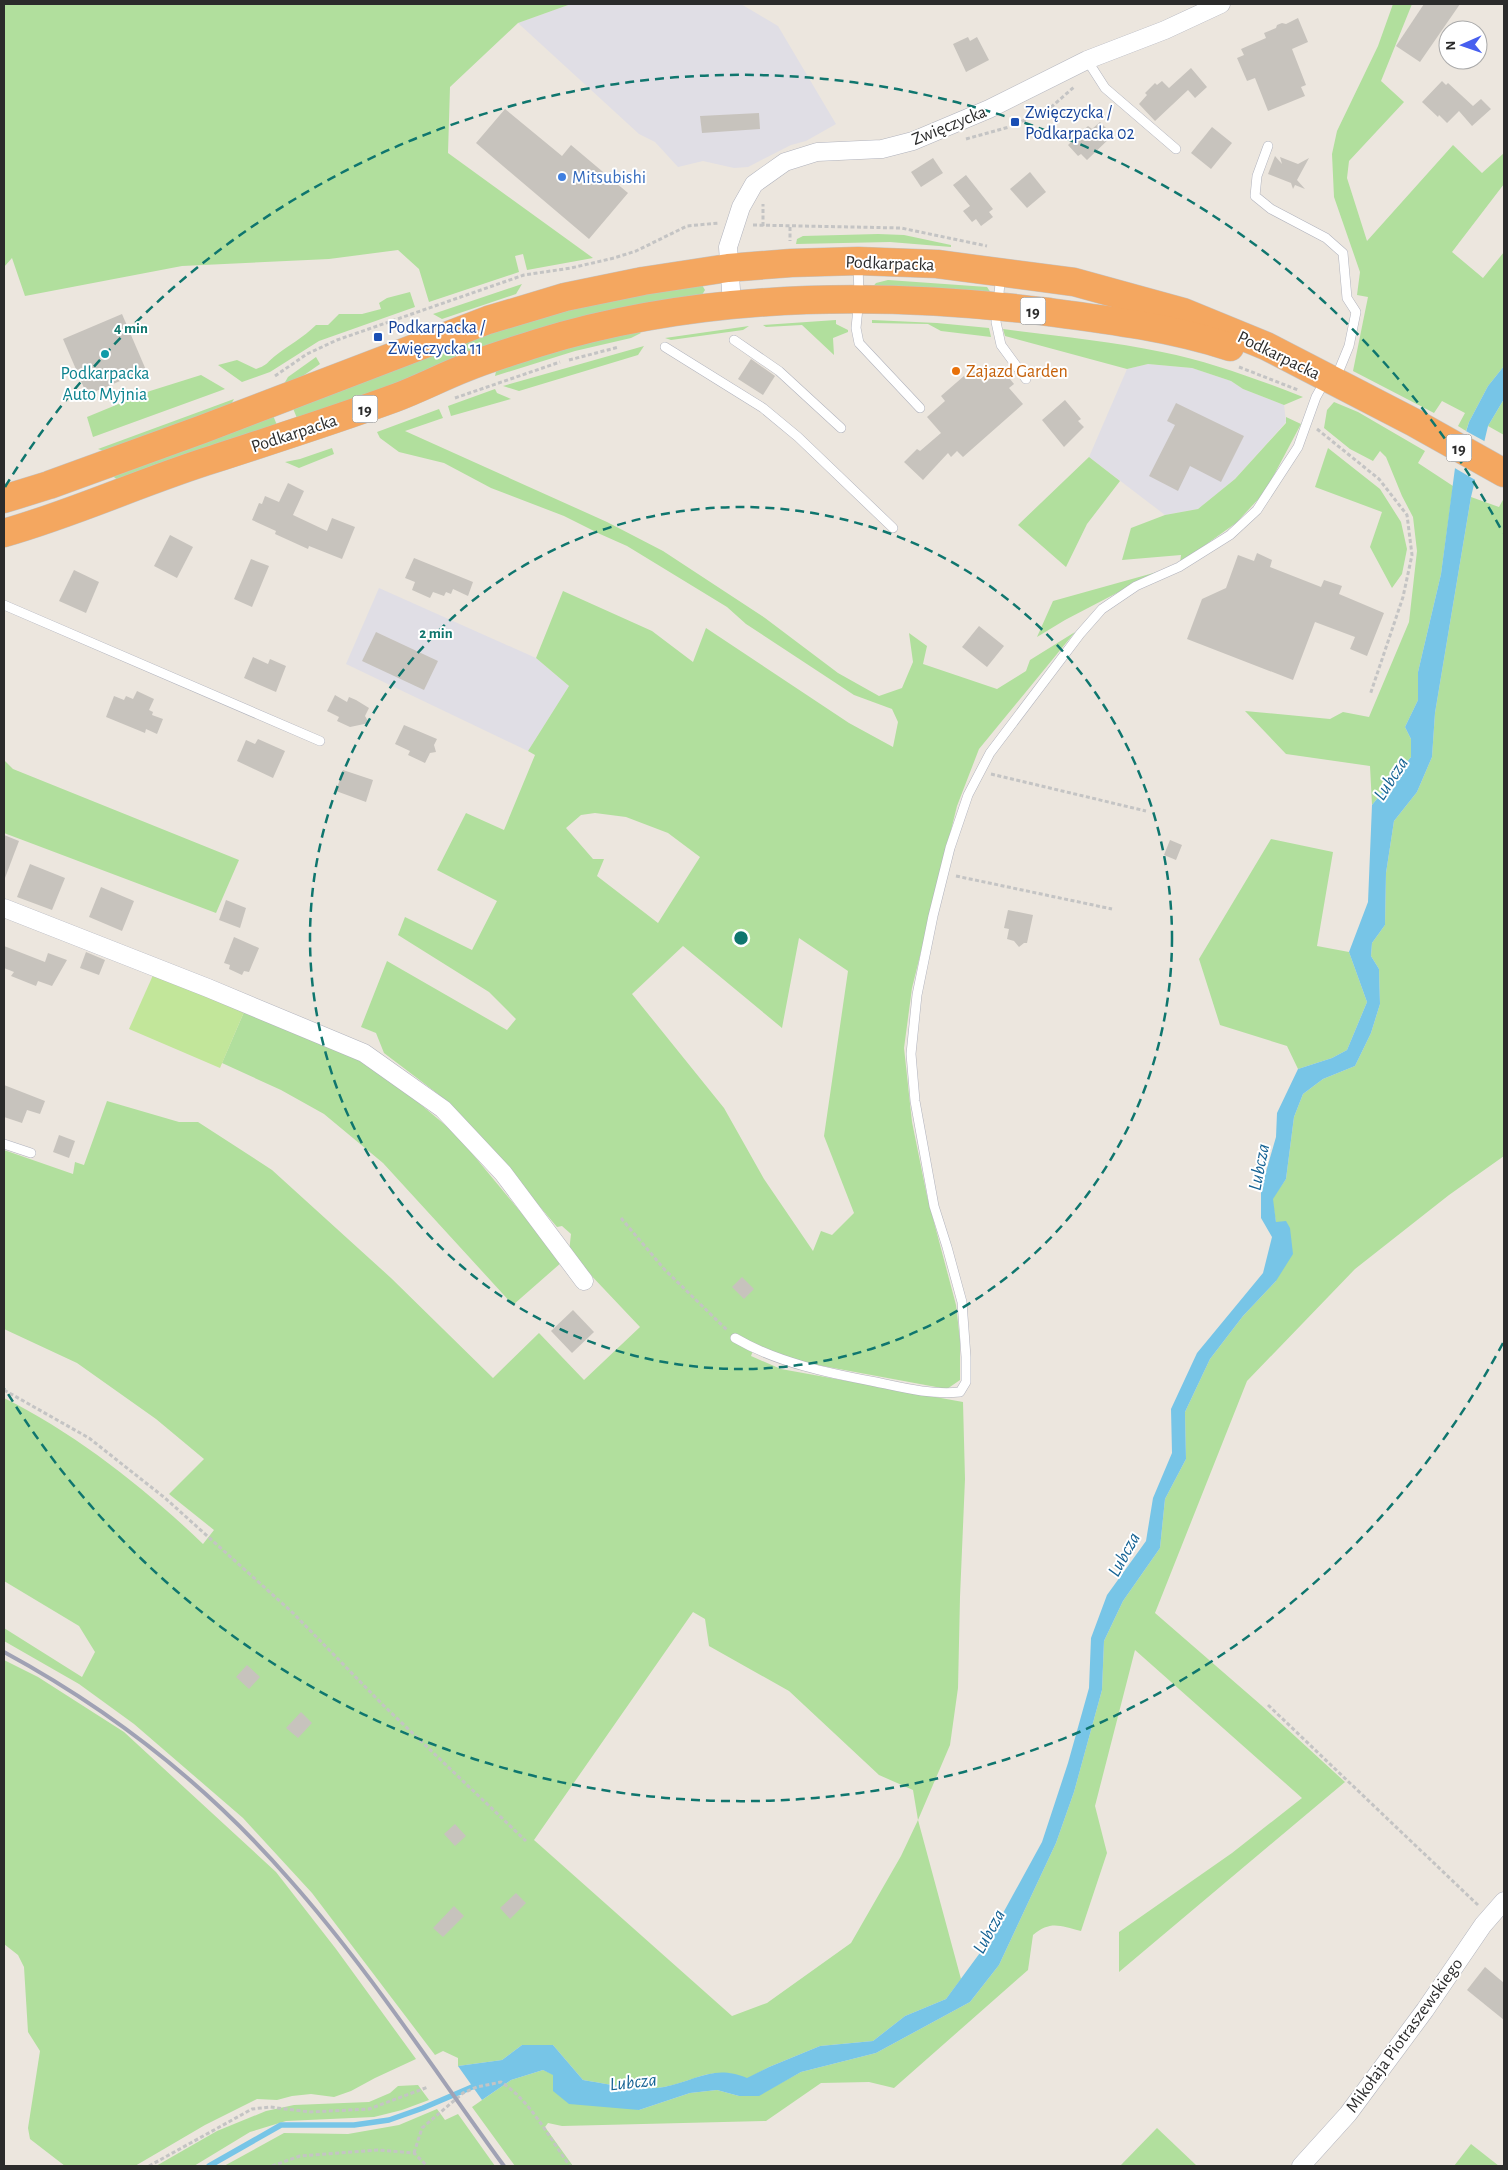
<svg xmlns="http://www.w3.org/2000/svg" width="1508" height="2170" font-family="'Alegreya Sans',sans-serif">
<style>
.industrial{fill:#e0dee5}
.green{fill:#b1df9d;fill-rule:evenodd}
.pitch{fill:#c2e69a}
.water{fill:#77c5e7}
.pier{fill:#ece6de}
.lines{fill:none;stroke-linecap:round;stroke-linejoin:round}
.stream{stroke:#77c5e7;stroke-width:5.5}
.building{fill:#c7c3bd}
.lane-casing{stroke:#b1b3bd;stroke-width:10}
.street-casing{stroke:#b1b3bd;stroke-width:19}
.highway-casing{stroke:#c4c4c4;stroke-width:29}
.path{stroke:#c4c4c4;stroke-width:3;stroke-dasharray:4 2.5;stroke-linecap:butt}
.lane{stroke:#fff;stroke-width:9}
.street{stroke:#fff;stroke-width:18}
.highway{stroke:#f4a760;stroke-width:28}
.rail{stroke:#a0a2b4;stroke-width:4}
.ring{fill:none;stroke:#0f766e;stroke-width:2.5;stroke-dasharray:9 6}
.transit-dot{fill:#1a4fb4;stroke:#fff;stroke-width:2}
.shop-dot{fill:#3f7fe0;stroke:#fff;stroke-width:2}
.culture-dot{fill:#0f9aa8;stroke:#fff;stroke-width:2}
.food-dot{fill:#e8710a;stroke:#fff;stroke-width:2}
.labels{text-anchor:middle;stroke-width:4;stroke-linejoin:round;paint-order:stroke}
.shield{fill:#fff;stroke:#6b6b6b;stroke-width:1}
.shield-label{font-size:16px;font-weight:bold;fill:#2b2b2b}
.transit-label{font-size:18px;fill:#164399;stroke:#fff;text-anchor:start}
.street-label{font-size:18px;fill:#2b2b2b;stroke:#fff}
.shop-label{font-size:18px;fill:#366cbe;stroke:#fff;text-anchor:start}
.food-label{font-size:18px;fill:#c56008;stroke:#fff;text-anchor:start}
.culture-label{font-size:18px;fill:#0d838f;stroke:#fff}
.water-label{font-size:19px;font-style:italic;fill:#156394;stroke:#fff}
.centre{fill:#0f766e;stroke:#fff;stroke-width:2.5}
.ring-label{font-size:15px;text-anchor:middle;font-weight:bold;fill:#0f766e;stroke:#fff;stroke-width:4;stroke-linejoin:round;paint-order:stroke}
</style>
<rect width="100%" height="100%" fill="#ece6de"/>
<g class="industrial">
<path d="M571,4h170l37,22 58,98 -30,17 -15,4 -43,22 -14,1 -31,-7 -25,6 -23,-25 -16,-8 -121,-111z"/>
<path d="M1148,364l44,4 39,13 12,8 41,16 2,17 -51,57 -37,30 -33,6 -76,-58 38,-88z"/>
<path d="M379,588l157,70 33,28 -41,65 -182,-87z"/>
</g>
<g class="green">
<path d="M4,4h567l-53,19 -68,64 -2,66 145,105 -66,12 -4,-16 -8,2 4,16 -90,30 -10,-33 -21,-19 -69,9 -147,7 -157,30 -13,-38 -8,9z"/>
<path d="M1393,4h19l-31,77 23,21 -55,59 -2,17 20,63 86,-96 29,28 22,-20v31l-52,68 31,26 21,-26v114l-16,20 -19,36 -3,9 -8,-5 7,-13 -23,-12 -8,12 -81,-42 15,-74 -11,-2 3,-23 -26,-75 -2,-43 5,-23 41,-85z"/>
<path d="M878,234l26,1 47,10v2l-61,-5 -94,2 1,-5 6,-3z"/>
<path d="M888,280l99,7 4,6 -119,-5 4,-5z"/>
<path d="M522,284l-6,10 -74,25 -9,-5z"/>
<path d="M702,285l3,5 -3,5 -403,128 -7,-17 202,-75 106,-30z"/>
<path d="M410,292l5,15 -96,34 -49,31 -28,10 -24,-17 19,-5 19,9c12,-4 10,-6 19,-13 14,-11 28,-18 41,-31h12l11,-11h23l19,-5 -2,-6 8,-5z"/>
<path d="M836,320v4l12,6v2l-15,6 1,17 -32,-30 -36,2 -3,-2z"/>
<path d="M872,320l65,3 52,5 2,9 -50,-6 -13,-7 -56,-1z"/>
<path d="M749,326l-6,4 -72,10 -6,-2z"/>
<path d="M636,329l5,4 -10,5 -56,13 -80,25 2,-9z"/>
<path d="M1003,329c53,7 107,12 159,23 49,10 95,27 141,45l-19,8 -41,-16 -12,-8 -39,-13 -44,-4 -21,5 -122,-33z"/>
<path d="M644,346l-6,9 -119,36 -16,-5z"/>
<path d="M316,357l4,7 -23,16 -13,4 4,-7z"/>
<path d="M201,375l24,14 -132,48 -6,-20 63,-26z"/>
<path d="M495,389l2,4 14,6 -60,17 -3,-10z"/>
<path d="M234,399l-5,9 -120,45 -11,-4z"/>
<path d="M1504,399v36l-16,-9z"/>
<path d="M1334,402l24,10 67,39 -7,12 35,23 -12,88 -23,98v28l-13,27 6,12v18l-39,48 -2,-39 -84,-12 -41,-43 85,8 13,-7 26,5 40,-95 8,-71 -4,-34 -11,-21 -16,-39 -6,-6 -7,10 -23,-12 -26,-21 3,-18z"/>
<path d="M439,409l4,9 -38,13 202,91 56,29 102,67 73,55 41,23 23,-8 11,-26 -4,-29 18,13 -4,18 74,25 29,-18 4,-11 45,-28 -96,117 -22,57 -45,182 -8,60 8,74 15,74 29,109 4,35v40l-13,9 -146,-27 -46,-17 -4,11 30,13 182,33 2,77 -5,118 -2,91 -8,57 -32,75 43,159 -15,20 -41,17 -32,25 -53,5 -51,21 -22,12c-35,-15 -51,2 -83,8 -23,4 -58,-3 -81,-7l-30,-35h-31l-20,15 -44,6v-8l-15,-7 -8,4 -123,-162 -69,-75 -109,-94 -55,-40 -75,-43v-13l78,49 13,-25 -16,-26 -75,-45v-183c71,35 142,91 199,146l11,-14 -45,-36 35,-35 -48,-40 -79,-56 -73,-34v-179l69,24 2,-12 9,3 23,-64 72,21h19l74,48 119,108 102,100 46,-45 45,47 56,-53 -71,-75 2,-18 -9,-8 -5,1 -79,-94 -40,-39 -54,-41 -8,-20 -15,-6 26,-66 120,69 9,-11 -27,-27 -91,-57 7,-18 67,33 25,-49 -60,-31 29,-57 38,17 31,-75 -7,-4 41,-65 -33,-28 27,-67 89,40 41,31 13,-34 143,95 44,24 5,-25 -6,-13 -38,-14 -108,-71 -19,-17 -100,-61 -27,-12 -36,-18 -73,-28 -47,-25 -45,-11 -19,-14 -3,-6zM595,813l31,4 42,16 32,24 -42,66 -61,-47 7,-17h-11l-27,-31 15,-13zM799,938l49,33 -24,165 30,77 -22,22 -11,-4 -8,20 -49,-72 -40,-71 -92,-114 51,-48 99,82zM693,1612l12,7 4,27 80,45 90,84 34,15 5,30 -17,36 -50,87 -84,60 -35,13 -198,-176z"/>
<path d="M272,413l7,17 -161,50 -7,-5z"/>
<path d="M1286,417l15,7 -36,68 -29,31 -56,40 1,-8 -59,5 9,-32 34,-13 33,-6 37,-30 51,-56z"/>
<path d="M332,448l2,6 -35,14 -14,-6 15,-3z"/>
<path d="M1328,448l52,41 21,33 6,27 -5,25 -10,14 -22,-41 12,-35 -67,-25z"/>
<path d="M1089,457l31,24 -33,43 -21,43 -48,-42z"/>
<path d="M1471,497l28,10 5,-9v658l-55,39 -94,74 -108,112 -92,232 106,92 84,77 -226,190v-40l113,-79 70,-55 -167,-148 -40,156 12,47 -26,78c-21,-5 -30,-11 -48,4l-5,35 -134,118 -25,-6 -48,1 -55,38 -204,5 -14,-3 -3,4 28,39h-58l-43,-59 39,-27 32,-10 96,40 51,-17 27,-3 22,6 20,-1 42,-23 75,-19 94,-51 29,-37 57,-122 18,-51 28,-102 2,-49 19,-40 37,-53 5,-49 21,-40 -1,-47 25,-53 33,-43 33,-35v-59l-4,-23 14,-20 8,-62 9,-23 20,-15 32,-13 16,-33 9,-29 -1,-35 -8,-13 1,-13 13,-18 1,-52 8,-52 23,-29 15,-35 3,-44z"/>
<path d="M1157,572l-92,48 -28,17 16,-36z"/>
<path d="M4,760l9,9 226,91 -23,53 -212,-80z"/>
<path d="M1271,839l62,13 -16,94 32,6 18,50 -20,48 -15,8 -34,11 -11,-23 -67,-21 -21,-66z"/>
<path d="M244,1012l127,51 85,71 106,128 -49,43 -130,-142 -59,-49 -43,-24 -59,-27z"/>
<path d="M4,1660l34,17 86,55 152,140 60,77 80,110 -41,19 -24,13 -17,6 -23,-3 -19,2 -15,4 -20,-1 -52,26 -70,41h-70l-35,-27 -2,-11 12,-77 -12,-19 -4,-65 -6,-12 -14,-11z"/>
<path d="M418,2085l11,15 -27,10 -28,7 -88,4 -36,11 -56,34h-38l61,-35 49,-20 28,-6 75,-3 21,-9 8,-7z"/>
<path d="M437,2109l8,11 13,-6 37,52h-271l60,-33 64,1 51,-9z"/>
<path d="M1157,2128l40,38h-77z"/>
<path d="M1471,2144l28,22h-45z"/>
</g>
<path class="pitch" d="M154,973l90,39 -24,56 -91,-39z"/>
<path class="water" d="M1504,366v33l-16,27 -17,71 -36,216 -3,44 -15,35 -23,29 -8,52 -1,52 -13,18 -1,13 8,13 1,35 -9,29 -16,33 -32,13 -20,15 -9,23 -8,62 -13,20 3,23 10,-1 4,7 3,26 -17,27 -33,35 -33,43 -25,53 1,47 -21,40 -5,49 -37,53 -19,40 -2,49 -28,102 -18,51 -57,122 -29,37 -94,51 -75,19 -42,24h-20l-22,-6 -27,3 -51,17 -70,-6 -16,-13v-16l-10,-5 -32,10 -29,20 -24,-34 44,-6 20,-15h31l30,35c23,4 58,11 81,7 32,-6 49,-23 83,-9l22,-11 51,-21 53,-5 32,-25 41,-17 39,-53 57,-104 26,-79 21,-75 2,-50 16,-43 39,-54 7,-43 19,-45 -1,-44 26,-56 66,-80 9,-36 -11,-19v-29l15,-52 1,-24 21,-44 34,-11 15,-8 20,-48 -18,-50 19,-50 4,-97 39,-48v-18l-6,-12 13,-27v-28l23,-98 14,-106 14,-46 19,-36z"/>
<path class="pier" d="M1464,430l22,12 -9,39 -24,-14z"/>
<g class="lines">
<path class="stream" d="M209,2166l72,-41h73l35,-5 34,-12 56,-24"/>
</g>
<g class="building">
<path d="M1424,4h36l-40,58 -24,-16z"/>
<path d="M1298,18l10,24 -16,7 14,36 -5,2 4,9 -37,15 -13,-33 -8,3 -10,-23 7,-3 -3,-6 25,-11 -2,-5 12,-5 1,-3 5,-2 4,1z"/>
<path d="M968,37l2,4 7,-4 12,23 -23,12 -13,-28z"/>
<path d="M1191,68l16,19 -12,11 -7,-8 -33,31 -16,-17 8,-9 -2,-2 10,-10 2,2 5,-4 7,7z"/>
<path d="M1442,81l4,4 2,-2 25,23 8,-7 10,10 -19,17 -13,-15 -12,12 -8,-8 -1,2 -16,-15z"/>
<path d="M505,109l57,47 9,-11 57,48 -39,46 -113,-96z"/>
<path d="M759,113l1,16 -58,4 -2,-17z"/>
<path d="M1100,122l13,13 -26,25 -6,-6 -3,2 -10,-11 20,-19 4,3z"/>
<path d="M1212,127l20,16 -21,26 -20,-16z"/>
<path d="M1275,156l7,8 -2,-7 18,7 11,-6 -12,22 8,9 -10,-4 -2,4 -2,-6 -23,-9z"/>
<path d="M933,158l10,15 -22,14 -10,-15z"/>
<path d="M1030,172l16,20 -19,16 -17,-19z"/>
<path d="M966,175l27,34 -4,3 4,5 -12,9 -5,-7 -4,3 -9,-11 7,-5 -17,-21z"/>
<path d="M122,314l24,56 -59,25 -24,-56z"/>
<path d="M751,359l24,17 -12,19 -25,-16z"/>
<path d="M1001,368l13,16 -5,4 14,16 -60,53 -6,-6 -6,6 -3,-4 -25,27 -19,-18 13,-13 3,2 21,-18 -14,-16 18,-16 -4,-5 31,-27 12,14z"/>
<path d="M1065,400l16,19 -3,2 6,6 -20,20 -22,-27z"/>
<path d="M1176,403l68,33 -23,46 -31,-16 -12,25 -29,-15 26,-51 -8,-4z"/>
<path d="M288,483l16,8 -11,24 34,16 5,-13 23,9 -13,32 -33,-13 -1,3 -33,-15 1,-3 -24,-11 7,-17 3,1 3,-8 14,6z"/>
<path d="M170,535l23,12 -16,31 -23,-12z"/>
<path d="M1257,553l15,7 -2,7 51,20 3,-7 18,6 -3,8 45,19 -17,43 -17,-7 5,-12 -40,-15 -22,58 -106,-41 15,-40 24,-11 12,-33 16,6z"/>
<path d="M414,558l59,24 -5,14 -15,-7 -2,5 -5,-2 -2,4 -11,-4 -3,6 -18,-8 3,-8 -10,-4z"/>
<path d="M251,559l18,7 -17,41 -18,-8z"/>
<path d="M74,570l25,12 -13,31 -27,-12z"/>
<path d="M979,626l25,20 -17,21 -25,-20z"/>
<path d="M376,632l62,29 -14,29 -62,-29z"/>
<path d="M253,657l15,7 2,-5 16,7 -10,26 -32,-14z"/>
<path d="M137,691l17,8 -5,11 4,2 -1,3 11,4 -6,15 -11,-5 -1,4 -39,-16 8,-21 10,4 2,-4 7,3z"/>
<path d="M335,695l12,7 2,-5 7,3 13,8 -4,8 4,7 -19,4 -13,-6 2,-4 -12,-6z"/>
<path d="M404,725l33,14 -3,6 2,7 -6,1 -5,10 -17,-8 2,-4 -15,-7z"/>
<path d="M258,739l27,12 -12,27 -36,-17 9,-21 9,4z"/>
<path d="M343,770l30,10 -7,22 -30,-11z"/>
<path d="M4,835l15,6 -14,37h-1z"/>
<path d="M1170,840l12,5 -6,15 -12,-5z"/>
<path d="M30,864l35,14 -13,32 -35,-13z"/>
<path d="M101,887l33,14 -12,30 -33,-14z"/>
<path d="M226,900l20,8 -6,20 -21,-8z"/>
<path d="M1008,910l25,5 -6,28h-3l-5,4 -5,-6 -7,-2 2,-10 -5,-1z"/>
<path d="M234,937l25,11 -10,24 -5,-1 -2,4 -13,-6 1,-4 -6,-2z"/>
<path d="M4,946l41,16 3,-9 19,7 -15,26 -14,-5 -2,5 -25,-10 3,-4 -10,-4z"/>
<path d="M86,952l19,8 -6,15 -19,-7z"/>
<path d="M4,1085l41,16 -5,13 -13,-4 -5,13 -18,-6z"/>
<path d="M59,1135l16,6 -6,17 -16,-6z"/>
<path d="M742,1277l12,12 -10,10 -12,-12z"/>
<path d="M573,1310l21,22 -22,21 -21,-22z"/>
<path d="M247,1665l13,12 -11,12 -13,-12z"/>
<path d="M301,1712l11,11 -14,15 -12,-10z"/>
<path d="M455,1824l11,12 -11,10 -11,-12z"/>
<path d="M516,1893l10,10 -16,16 -10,-11z"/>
<path d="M454,1906l10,10 -21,21 -10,-9z"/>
<path d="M1485,1967l19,16v37l-37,-30z"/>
</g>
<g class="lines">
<defs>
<g id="lane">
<path d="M1087,60l18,28 71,61"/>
<path d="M1268,146l-11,30 -2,20 16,13 55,29 17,15 4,45 9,14 -7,34 -14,34"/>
<path d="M858,263l1,35 -3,30 3,15 61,65"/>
<path d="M1001,274l-5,48 5,23 25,34"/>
<path d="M734,340l45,31 62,57"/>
<path d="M665,347l98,61 35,29 95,91"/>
<path d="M4,605l316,136"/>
<path d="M4,1144l27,9"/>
<path d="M735,1338c43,25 93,35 141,44 28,6 56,13 84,10l6,-10v-25l-4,-55 -15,-55 -13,-41 -19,-105 -4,-47 6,-59 16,-79 17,-68 18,-53 22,-42 90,-119 22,-25 34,-23 43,-19 51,-32 27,-25 41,-63 18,-50 9,-16"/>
</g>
<g id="street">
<path d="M732,304l-4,-57 13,-40 13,-23 31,-22 32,-10 65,-3 31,-8 76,-32 98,-49 78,-30 56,-26"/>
<path d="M4,908l204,80 156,65 79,56 60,64 81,108"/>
<path d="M1301,2166l47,-52 77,-104 58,-85 21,-24"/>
</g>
<g id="highway">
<path d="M4,499l45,-14 154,-56 285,-109 77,-23 78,-16 85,-13 63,-5 67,-2 79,3 137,18 109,30 83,34 147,76 91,51"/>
<path d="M4,533c71,-20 139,-52 210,-74 61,-20 121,-39 181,-61 24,-9 47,-21 70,-30 24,-10 49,-17 73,-25 165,-51 341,-52 511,-31 61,8 123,16 181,35"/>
</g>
</defs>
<use href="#lane" class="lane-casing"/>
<use href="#street" class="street-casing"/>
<use href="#highway" class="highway-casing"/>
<g class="path">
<path d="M966,139l43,-12 40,-18 25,-22"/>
<path d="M753,225l148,3 86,18"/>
<path d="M763,226v-22"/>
<path d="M790,227v14"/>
<path d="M569,360l50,-13"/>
<path d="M1239,367l59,23"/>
<path d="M275,376l32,-22 30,-14 187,-65 47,-7 43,-10 22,-7 51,-25 32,-3"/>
<path d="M455,398l105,-36"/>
<path d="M1317,429l62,50 28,36 5,40 -9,42 -33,98"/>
<path d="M991,774l155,37"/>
<path d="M956,876l156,33"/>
<path d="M621,1218l44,52 62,60"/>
<path d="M4,1390l85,48 76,60 128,115 90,92 143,136"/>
<path d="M1268,1705l211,201"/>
<path d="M414,2153l8,-25 41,-35 14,-6 24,-5c30,19 48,56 69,84"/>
<path d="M149,2166l103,-57 18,-2 40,5 59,-3 59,-22"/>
<path d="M272,2166l28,-10 78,-6 36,3 13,13"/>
</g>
<use href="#lane" class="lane"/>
<use href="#street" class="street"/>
<use href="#highway" class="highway"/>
<path class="rail" d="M4,1652c107,58 205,135 285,227 79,89 145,191 215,287"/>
</g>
<g class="ring">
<circle cx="741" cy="938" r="431"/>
<path d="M1503 1343A863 863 0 0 1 5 1389M5 487A863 863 0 0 1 1503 533"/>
</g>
<g class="transit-dot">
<rect x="1010" y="117" width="10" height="10" rx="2.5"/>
<rect x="373" y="332" width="10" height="10" rx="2.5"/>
</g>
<circle class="shop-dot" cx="562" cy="177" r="5"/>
<circle class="culture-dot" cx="105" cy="354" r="5"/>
<circle class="food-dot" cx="956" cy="371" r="5"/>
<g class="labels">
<g class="shield">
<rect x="1020.5" y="297.5" width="25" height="27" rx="4"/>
<rect x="352.5" y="395.5" width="25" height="27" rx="4"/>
<rect x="1446.5" y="434.5" width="25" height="27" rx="4"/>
</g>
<g class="shield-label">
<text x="1033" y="317">19</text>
<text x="365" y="415">19</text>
<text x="1459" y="454">19</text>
</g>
<g class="transit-label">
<text x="1025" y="118">Zwięczycka /<tspan x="1025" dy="21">Podkarpacka 02</tspan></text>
<text x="388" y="333">Podkarpacka /<tspan x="388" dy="21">Zwięczycka 11</tspan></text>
</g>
<g class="street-label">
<text transform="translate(949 125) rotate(-22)" y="6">Zwięczycka</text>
<text transform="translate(890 263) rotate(2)" y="6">Podkarpacka</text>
<text transform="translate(1279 355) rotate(26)" y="6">Podkarpacka</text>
<text transform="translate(294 433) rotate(-18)" y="6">Podkarpacka</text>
<text transform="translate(1404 2035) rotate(-54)" y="6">Mikołaja Piotraszewskiego</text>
</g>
<g class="shop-label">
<text x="572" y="183">Mitsubishi</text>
</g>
<g class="food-label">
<text x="966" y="377">Zajazd Garden</text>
</g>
<g class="culture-label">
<text x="105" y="379">Podkarpacka<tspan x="105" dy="21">Auto Myjnia</tspan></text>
</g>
<g class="water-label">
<text transform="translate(1390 778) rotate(-57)" y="7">Lubcza</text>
<text transform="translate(1258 1167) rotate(-79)" y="7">Lubcza</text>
<text transform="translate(1123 1554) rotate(-61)" y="7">Lubcza</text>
<text transform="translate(988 1931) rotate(-61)" y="7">Lubcza</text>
<text transform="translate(633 2081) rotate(-6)" y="7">Lubcza</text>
</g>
</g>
<circle cx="741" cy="938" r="8" class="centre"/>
<g class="ring-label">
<text x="131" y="333">4 min</text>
<text x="436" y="638">2 min</text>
</g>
<rect width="1508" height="2170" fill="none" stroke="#2b2b2b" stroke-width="10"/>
<g transform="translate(1463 45) rotate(268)"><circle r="24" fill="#ffffff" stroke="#aaaaaa"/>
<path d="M0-4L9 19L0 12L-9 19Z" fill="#475fef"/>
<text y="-8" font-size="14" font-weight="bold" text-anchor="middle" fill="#2b2b2b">N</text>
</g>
</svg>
